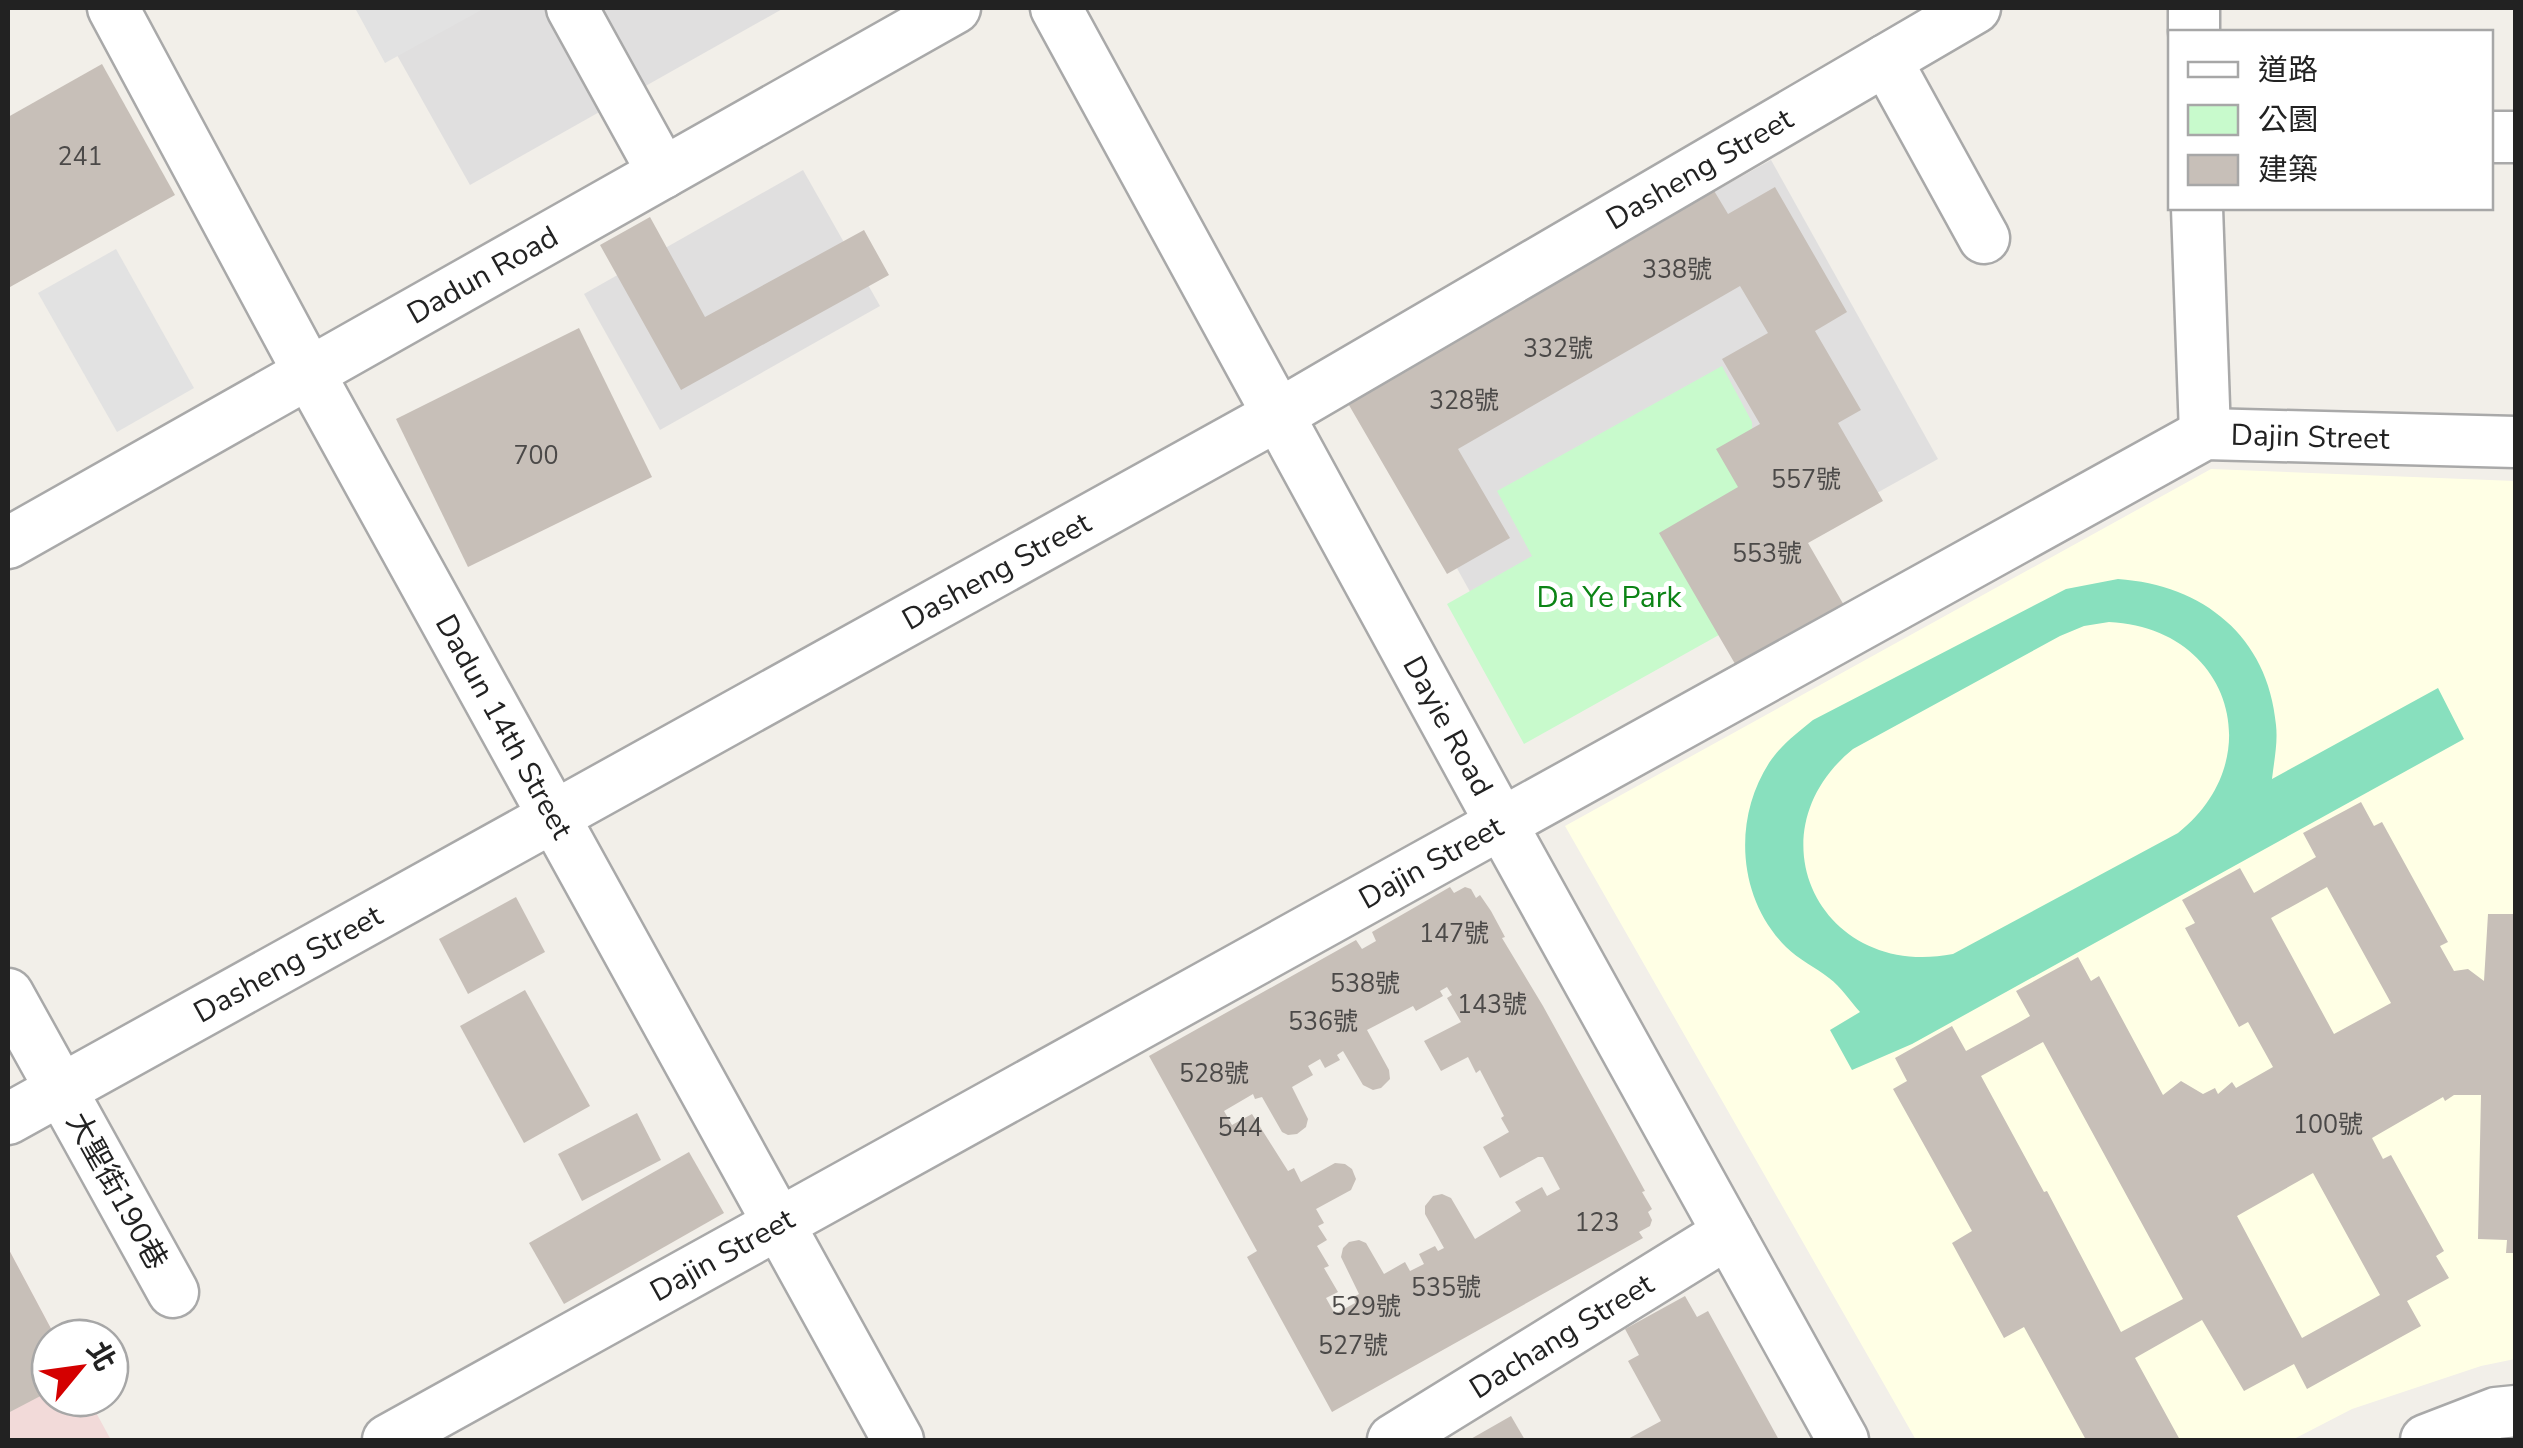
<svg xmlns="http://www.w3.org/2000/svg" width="2523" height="1448" font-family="'Nunito Sans','Noto Sans TC',sans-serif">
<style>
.residential{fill:#e0dfdf}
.commercial{fill:#f2dad9}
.education{fill:#ffffe5}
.park{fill:#c8facc}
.pitch{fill:#88e0be;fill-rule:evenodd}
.parking{fill:#e2e2e2}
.building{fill:#c7bfb8;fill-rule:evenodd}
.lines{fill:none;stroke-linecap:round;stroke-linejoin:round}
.minor-casing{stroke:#a9a9a9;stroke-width:55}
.minor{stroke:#fff;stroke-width:50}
.labels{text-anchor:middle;stroke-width:10;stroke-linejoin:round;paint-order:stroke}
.number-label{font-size:25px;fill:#4b4948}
.street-label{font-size:30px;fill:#222;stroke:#fff}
.park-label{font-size:30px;fill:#0c8416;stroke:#fff}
</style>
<rect width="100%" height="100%" fill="#f2efe9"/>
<g class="residential">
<path d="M389,8h395l-314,177 -95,-169z"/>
<path d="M1771,160l167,299 -414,230 -166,-299z"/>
<path d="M803,170l77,136 -220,124 -76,-136z"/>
</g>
<path class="commercial" d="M8,1248l48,90h-6v60h38l23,42h-103z"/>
<path class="education" d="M2211,469l304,12v878l-34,7 -129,43 -60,31h-376l-351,-614z"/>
<path class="park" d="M1722,366l30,56 3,98 -29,111 -202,113 -77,-140 85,-48 -35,-65z"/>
<path class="pitch" d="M2118,579c85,6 150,57 158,146 2,18 -2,36 -4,54l166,-91 26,51 -552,305 -60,26 -22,-40 30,-18c-10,-11 -19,-25 -31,-34 -14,-11 -30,-18 -43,-31 -49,-49 -53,-128 -17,-184 12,-18 28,-30 44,-43l253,-131zM2109,622c120,5 163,136 69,211l-225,121c-132,26 -204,-120 -100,-205l207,-113 24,-10z"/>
<g class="parking">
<path d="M355,8h-1h131l-100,55z"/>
<path d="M116,249l78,139 -77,44 -79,-139z"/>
</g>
<g class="building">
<path d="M102,64l73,131 -165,92 -2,-170z"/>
<path d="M1775,187l72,125 -32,19 46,79 -23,13 45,78 -75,42 37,64 -107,62 -79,-136 79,-46 -22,-38 44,-25 -38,-65 46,-26 -28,-47 -282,163 52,89 -63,36 -101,-174 367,-211 15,25z"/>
<path d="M650,217l55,100 159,-87 25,45 -208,115 -81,-145z"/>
<path d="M579,328l73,149 -184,90 -72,-148z"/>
<path d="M2361,802l13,24 8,-4 66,120 -8,4 14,25 14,-2 16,12 4,-67h28v339h-10l1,-13 -29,-1 3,-144h-27l-9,6 -2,-4 -71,41 11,21 8,-4 53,96 -8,5 13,22 -42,23 14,25 -114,63 -13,-25 -50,27 -42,-71 -67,38 45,82h-94l-62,-113 -20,11 -52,-95 20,-12 -79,-142 14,-8 -12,-23 57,-32 14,25 52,-28 12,-7 -14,-25 62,-34 13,24 8,-5 64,119 18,-14 22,13 12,-6 3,6 14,-12 4,6 37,-21 -25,-45 -9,5 -54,-99 10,-5 -13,-23 58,-32 14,25 62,-36 -13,-24zM2327,887l64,116 -57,31 -63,-116zM2043,1042l140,257 -62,33 -74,-141 -3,1 -63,-116zM2313,1173l67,122 -78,43 -65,-122z"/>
<path d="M1450,887l4,6 11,-6 6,2 5,9 4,-3 11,16 14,26 -3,1 41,68 102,185 -3,1 10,17 -4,3 4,8 -2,6 -11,6 4,6 -311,174 -85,-155 10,-6 -108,-195 207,-116 6,9 14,-8 -4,-9zM1447,987l5,8 -5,3 14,24 -37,19 17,30 27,-14 8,16 4,-3 24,46 -3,2 8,14 -26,15 17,31 38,-21h5l17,32 -13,7 -5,-9 -27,15 6,9 -46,28 -24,-41 -9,-4 -9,2 -8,10v8l19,34 -6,3 -3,-5 -16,8 5,10 -14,7 -5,-9 -21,12 -18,-31 -7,-3 -10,2 -6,6 -2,9 18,37 -5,3 1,6 -20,11 -9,-16 12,-6 -14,-24 5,-2 -12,-20 10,-6 -9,-14 6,-3 -8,-14 35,-19 5,-11 -4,-10 -7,-5 -10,-1 -34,19 -7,-14 -6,3 -36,-57 -20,11 -8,-14 29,-17 2,5 7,-2 20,35 6,3 9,-1 9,-7 2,-8 -16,-32 21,-12 -5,-9 12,-7 5,9 15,-8 -3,-5 6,-4 20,34 10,5 8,-2 9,-9 -1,-9 -22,-40 46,-24 3,5 27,-15 -3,-5z"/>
<path d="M516,897l29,55 -77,42 -29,-55z"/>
<path d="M525,990l65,116 -66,37 -64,-117z"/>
<path d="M637,1113l24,47 -79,41 -24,-47z"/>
<path d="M689,1152l35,61 -160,91 -35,-61z"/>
<path d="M8,1248l48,90h-6v53l-42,22z"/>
<path d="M1685,1296l12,21 11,-6 71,129h-153l35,-19 -33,-60 11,-6 -14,-26z"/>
<path d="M1511,1416l14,24h-56z"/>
</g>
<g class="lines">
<defs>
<g id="minor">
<path id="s1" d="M113,8l196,365 589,1067"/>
<path d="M572,8l91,165"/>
<path id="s2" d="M1056,8l446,817 341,615"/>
<path d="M2194,8v24"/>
<path d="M1886,60l98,178"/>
<path d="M2490,137h26"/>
<path d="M2197,208l8,226"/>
<path id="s3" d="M8,543l947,-535"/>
<path d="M8,994l165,298"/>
<path id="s4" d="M8,1119l1270,-704 697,-407"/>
<path id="s5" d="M388,1440l1817,-1006 311,8"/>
<path id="s6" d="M1393,1440l335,-207"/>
<path d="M2426,1440l70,-27 20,-2"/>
</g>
</defs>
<use href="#minor" class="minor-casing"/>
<use href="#minor" class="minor"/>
</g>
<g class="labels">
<g class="number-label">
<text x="80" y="165">241</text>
<text x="1677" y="278">338號</text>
<text x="1558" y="357">332號</text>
<text x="1464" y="409">328號</text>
<text x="536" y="464">700</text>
<text x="1806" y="488">557號</text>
<text x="1767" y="562">553號</text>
<text x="1454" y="942">147號</text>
<text x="1365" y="992">538號</text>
<text x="1492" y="1013">143號</text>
<text x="1323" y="1030">536號</text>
<text x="1214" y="1082">528號</text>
<text x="2328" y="1133">100號</text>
<text x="1240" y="1136">544</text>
<text x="1597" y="1231">123</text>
<text x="1446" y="1296">535號</text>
<text x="1366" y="1315">529號</text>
<text x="1353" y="1354">527號</text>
</g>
<g class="street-label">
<text dy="10" stroke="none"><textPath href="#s4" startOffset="1940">Dasheng Street</textPath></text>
<text dy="10" stroke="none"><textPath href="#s3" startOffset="545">Dadun Road</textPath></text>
<text dy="10" stroke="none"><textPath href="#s5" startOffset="2182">Dajin Street</textPath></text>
<text dy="10" stroke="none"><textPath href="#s4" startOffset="1130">Dasheng Street</textPath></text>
<text dy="10" stroke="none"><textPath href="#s1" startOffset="818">Dadun 14th Street</textPath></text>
<text dy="10" stroke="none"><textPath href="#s2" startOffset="818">Dayie Road</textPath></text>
<text dy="10" stroke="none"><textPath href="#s5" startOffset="1192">Dajin Street</textPath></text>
<text dy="10" stroke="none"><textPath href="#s4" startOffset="320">Dasheng Street</textPath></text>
<text transform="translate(117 1191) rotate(61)" y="10">大聖街190巷</text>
<text dy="10" stroke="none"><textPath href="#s5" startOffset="382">Dajin Street</textPath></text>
<text dy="10" stroke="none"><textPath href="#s6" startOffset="198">Dachang Street</textPath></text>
</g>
<g class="park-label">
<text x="1609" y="607">Da Ye Park</text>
</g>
</g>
<rect width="2523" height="1448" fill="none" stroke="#222222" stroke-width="20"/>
<rect x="2168" y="30" width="325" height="180" fill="#ffffff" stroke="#a7a7a7" stroke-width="2.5"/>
<rect x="2188" y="62" width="50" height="15" fill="#ffffff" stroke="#a7a7a7" stroke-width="2.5"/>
<text x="2258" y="80" font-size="30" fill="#222222">道路</text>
<rect x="2188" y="105" width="50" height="30" fill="#c8facc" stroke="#a7a7a7" stroke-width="2.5"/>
<text x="2258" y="130" font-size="30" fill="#222222">公園</text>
<rect x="2188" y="155" width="50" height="30" fill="#c7bfb8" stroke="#a7a7a7" stroke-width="2.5"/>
<text x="2258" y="180" font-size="30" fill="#222222">建築</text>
<g transform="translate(80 1368) rotate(61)"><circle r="48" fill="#ffffff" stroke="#a7a7a7" stroke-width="2.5"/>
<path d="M0-8L18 38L0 25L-18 38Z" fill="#d40000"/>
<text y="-15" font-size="28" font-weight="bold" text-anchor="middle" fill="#222222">北</text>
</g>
</svg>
